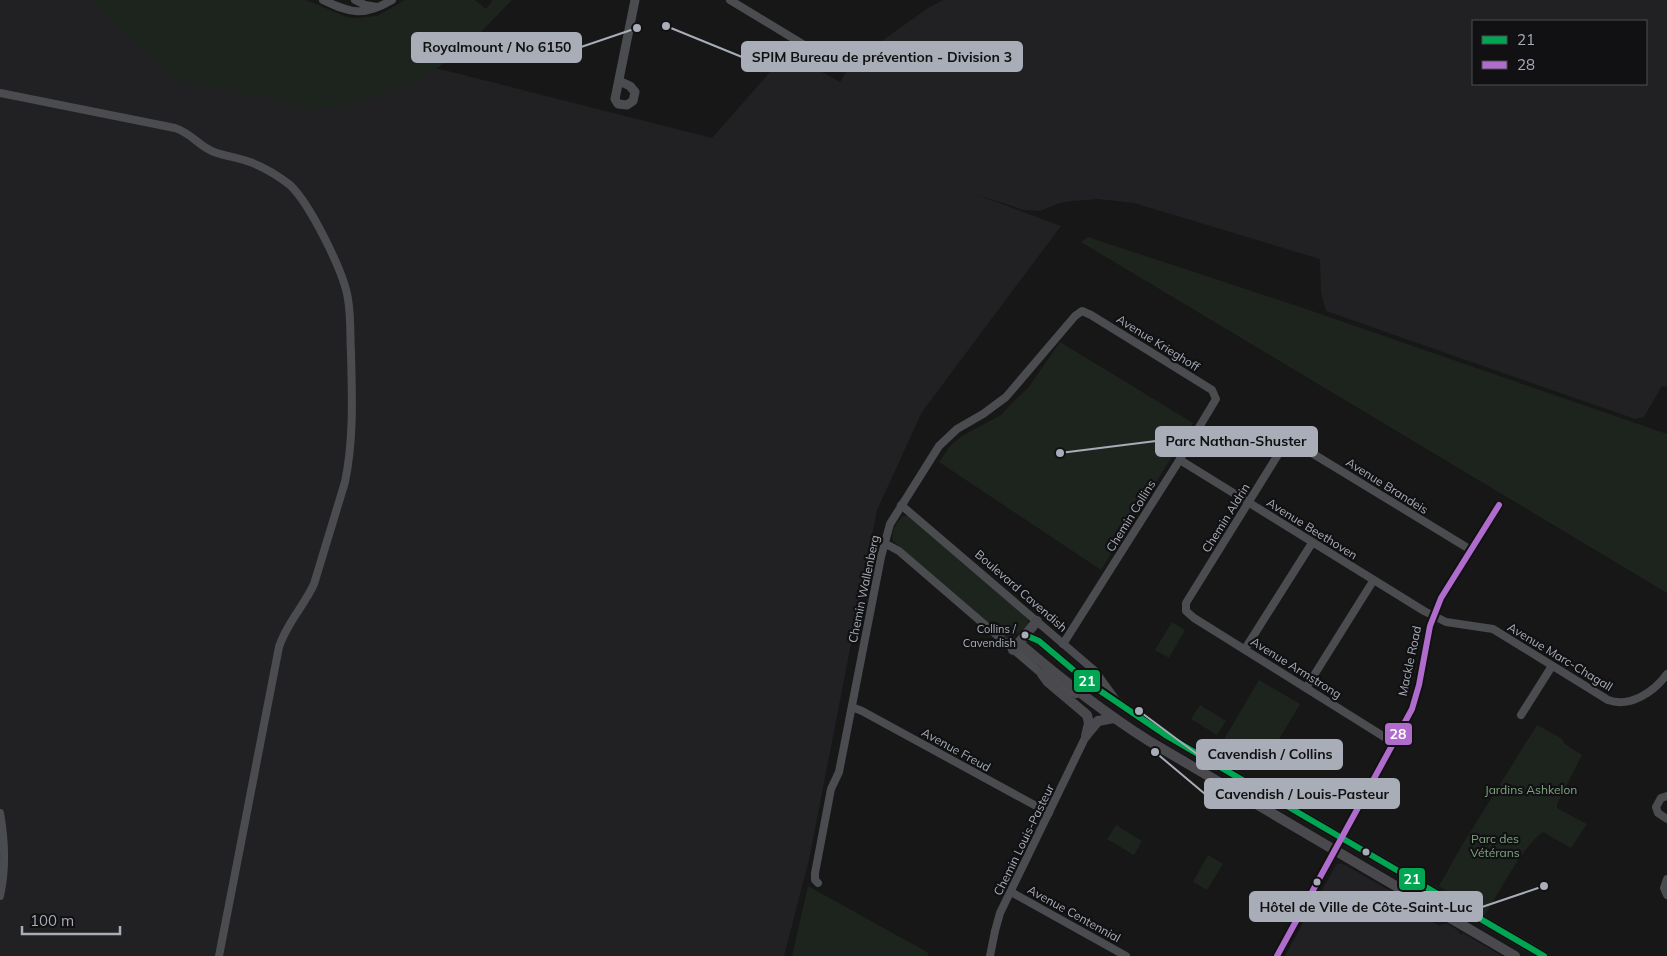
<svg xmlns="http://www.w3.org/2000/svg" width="1667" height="956" font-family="Mulish,sans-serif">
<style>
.built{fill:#212123;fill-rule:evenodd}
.green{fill:#1d241e}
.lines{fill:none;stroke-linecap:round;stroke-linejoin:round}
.minor{stroke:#4b4c50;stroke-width:8}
.tertiary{stroke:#4b4c50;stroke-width:9}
.secondary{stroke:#4a4a4e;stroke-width:10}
.bus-1-casing{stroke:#111113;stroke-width:10}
.bus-2-casing{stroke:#111113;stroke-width:10}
.bus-1{stroke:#00a651;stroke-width:6}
.bus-2{stroke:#b06ccc;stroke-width:6}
.bus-dot{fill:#a8adb8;stroke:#111113;stroke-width:2}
.labels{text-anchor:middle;stroke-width:4.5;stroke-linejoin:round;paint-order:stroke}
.bus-label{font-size:11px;fill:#a8adb8;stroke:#111113;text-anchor:end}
.street-label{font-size:12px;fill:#a8adb8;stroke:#111113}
.park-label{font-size:12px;fill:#7fa381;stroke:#111113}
.leader{fill:none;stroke:#a8adb8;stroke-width:2}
.callout-dot{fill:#a8adb8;stroke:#111113;stroke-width:2}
.callout{fill:#a8adb8;stroke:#a8adb8;stroke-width:2}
.callout-label{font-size:14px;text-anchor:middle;font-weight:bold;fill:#111}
.line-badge{stroke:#111113;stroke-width:2}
.badge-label{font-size:14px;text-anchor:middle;font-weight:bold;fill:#fff}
</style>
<rect width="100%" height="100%" fill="#171717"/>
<g class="built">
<path d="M0,0h107l317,65 288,73 75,-85 53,29 10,-17 19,-15 59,-42 15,-8h724v387l-5,-1 -18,31 -9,2 -309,-108 -5,-18 -1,-34 -186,-56 -36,-4 -25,2 -13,2 -20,8 -16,-1 -49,-16 86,32 -139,186 -45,98 -68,350 -25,96h-784zM1473,21h173v63h-173z"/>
<path d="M1339,863l6,2 81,46 2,9 12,6 3,-2h5l11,7 -1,1 4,3 1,-2 39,23h-217l30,-55 2,1 2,-4 -1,-1 5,-4 -2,-1 15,-27z"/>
</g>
<g class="green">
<path d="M89,0h217l41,17 7,1 23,-2 28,-16h70l11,9 7,-9h19l-29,30 -25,24 -41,27 -54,21 -49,8 -9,-1 -21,-8 -110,-21z"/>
<path d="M1088,237l218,72 361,125v159l-586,-351z"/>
<path d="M1060,342l133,81 -92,147 -162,-108 12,-17 11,-9 39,-21 9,-10 18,-17z"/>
<path d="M903,516h6l119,103v5l-9,10 -2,-2 -4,8 -4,1 -116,-100c-3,-9 4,-19 10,-25z"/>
<path d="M1172,622l13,8 -16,28 -14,-8z"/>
<path d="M1259,680l41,24 -36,61 -41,-24z"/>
<path d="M1200,705l26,16 -9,14 -26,-16z"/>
<path d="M1537,725l24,13 4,6 17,11 -25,49v4l30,16 -16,24 -28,-16c-21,15 -43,59 -58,83l-46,-29 22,-39z"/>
<path d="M1116,825l26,16 -8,14 -27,-16z"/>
<path d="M1208,855l15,9 -16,26 -14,-8z"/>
<path d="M808,886l119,66 2,4h-137z"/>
</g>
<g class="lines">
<g class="minor">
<path d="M323,0c28,13 40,17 69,0"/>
<path d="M355,0l10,5 12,2"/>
<path d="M730,0l84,51"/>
<path d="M0,93l175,35c18,6 23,18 39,24 10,4 22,5 33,9 15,5 30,14 43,24 20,19 54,87 58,114 3,17 2,36 3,54 1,43 3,85 -6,129l-31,102c-10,22 -28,40 -35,63l-60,309"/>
<path d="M1180,460l244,151 22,11 47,7 115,71c22,8 46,-8 59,-26"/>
<path d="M901,505l194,166 21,29"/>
<path d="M884,543l15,8 143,123 34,20"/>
<path d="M1245,649l67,-106"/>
<path d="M1306,688l67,-107"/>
<path d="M852,707l10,4 187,102"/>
<path d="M1521,715l31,-49"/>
<path d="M1394,743l-200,-125 -8,-7v-8l98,-158 8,-4 179,109"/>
<path d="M1667,796l-6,2 -5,9 2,6 9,6"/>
<path d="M0,813c5,28 6,56 0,83"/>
<path d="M1667,879l-3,9 3,7"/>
<path d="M818,883l-3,-3v-7l16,-84 8,-17 42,-215 9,-33 49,-78 18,-17 26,-15 23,-17 69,-81 7,-5 9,4 121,75 4,9 -39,65 -114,180"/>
<path d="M1011,892l115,64"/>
<path d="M990,956l5,-25 5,-18 86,-177"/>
</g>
<g class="tertiary">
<path d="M619,81l11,5 5,6 -2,9 -6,4 -9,-1 -3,-5 20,-99"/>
<path d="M1277,956l135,-247 7,-24 11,-59 11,-28 58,-93"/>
</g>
<g class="secondary">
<path d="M1025,635l14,6 51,43 77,52 377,220"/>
<path d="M1019,643c41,35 84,69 130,98l366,215"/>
<path d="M1013,650l24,-29"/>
<path d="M1042,674l6,8 39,33 2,8 -3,13"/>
<path d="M1088,733l10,-12 16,-3"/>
</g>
<defs>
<path id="bus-1" d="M1025,635l14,6 51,43 77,52 377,220"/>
<path id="bus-2" d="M1277,956l135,-247 7,-24 11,-59 11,-28 58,-93"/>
</defs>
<use href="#bus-1" class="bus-1-casing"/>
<use href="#bus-2" class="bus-2-casing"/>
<use href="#bus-1" class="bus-1"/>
<use href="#bus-2" class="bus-2"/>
</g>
<g class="bus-dot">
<circle cx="1025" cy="635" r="4.5"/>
<circle cx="1366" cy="852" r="4.5"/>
<circle cx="1317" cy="882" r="4.5"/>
</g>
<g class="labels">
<g class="bus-label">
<text x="1016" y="633">Collins /<tspan x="1016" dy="14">Cavendish</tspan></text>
</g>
<g class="street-label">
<text transform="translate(1158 343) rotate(32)" y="4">Avenue Krieghoff</text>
<text transform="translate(1387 486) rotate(32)" y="4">Avenue Brandeis</text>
<text transform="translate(1131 516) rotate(-58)" y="4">Chemin Collins</text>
<text transform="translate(1226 518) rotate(-58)" y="4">Chemin Aldrin</text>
<text transform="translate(1312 529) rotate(32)" y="4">Avenue Beethoven</text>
<text transform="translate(864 589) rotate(-78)" y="4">Chemin Wallenberg</text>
<text transform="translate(1021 591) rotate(41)" y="4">Boulevard Cavendish</text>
<text transform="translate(1560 657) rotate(31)" y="4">Avenue Marc-Chagall</text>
<text transform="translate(1410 661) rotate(-78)" y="4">Mackle Road</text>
<text transform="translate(1296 668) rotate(32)" y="4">Avenue Armstrong</text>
<text transform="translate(956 750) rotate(29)" y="4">Avenue Freud</text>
<text transform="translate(1024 840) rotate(-64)" y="4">Chemin Louis-Pasteur</text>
<text transform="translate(1074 914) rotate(29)" y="4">Avenue Centennial</text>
</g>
<g class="park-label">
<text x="1531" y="794">Jardins Ashkelon</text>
<text x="1495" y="843">Parc des<tspan x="1495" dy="14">Vétérans</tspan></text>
</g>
</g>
<path class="leader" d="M637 28L581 47M666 26L742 57M1060 453L1156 441M1139 711L1197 754M1155 752L1205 794M1544 886L1482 907"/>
<g class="callout-dot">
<circle cx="637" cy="28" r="5"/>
<circle cx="666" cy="26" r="5"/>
<circle cx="1060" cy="453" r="5"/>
<circle cx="1139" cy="711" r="5"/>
<circle cx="1155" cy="752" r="5"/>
<circle cx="1544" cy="886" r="5"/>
</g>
<g class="callout">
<rect x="412" y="33" width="169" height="29" rx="5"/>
<rect x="742" y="42" width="280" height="29" rx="5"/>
<rect x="1156" y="427" width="161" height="29" rx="5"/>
<rect x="1197" y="740" width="145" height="29" rx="5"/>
<rect x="1205" y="779" width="194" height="29" rx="5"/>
<rect x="1250" y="892" width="232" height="29" rx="5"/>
</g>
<g class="callout-label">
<text x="497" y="52">Royalmount / No 6150</text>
<text x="882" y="62">SPIM Bureau de prévention - Division 3</text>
<text x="1236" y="446">Parc Nathan-Shuster</text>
<text x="1270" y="759">Cavendish / Collins</text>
<text x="1302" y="799">Cavendish / Louis-Pasteur</text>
<text x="1366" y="912">Hôtel de Ville de Côte-Saint-Luc</text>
</g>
<g class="line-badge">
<rect x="1073" y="669" width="28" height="24" rx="5" fill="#00a651"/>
<rect x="1384" y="722" width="29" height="24" rx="5" fill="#b06ccc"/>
<rect x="1398" y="867" width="28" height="24" rx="5" fill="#00a651"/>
</g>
<g class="badge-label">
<text x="1087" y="686">21</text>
<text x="1398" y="739">28</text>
<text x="1412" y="884">21</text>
</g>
<rect x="1472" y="20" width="175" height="65" fill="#111113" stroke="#4d4f55"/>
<rect x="1482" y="36" width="25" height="8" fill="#00a651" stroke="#4d4f55"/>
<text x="1517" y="45" font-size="15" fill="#a8adb8">21</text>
<rect x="1482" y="61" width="25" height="8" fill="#b06ccc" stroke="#4d4f55"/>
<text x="1517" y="70" font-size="15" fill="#a8adb8">28</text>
<path d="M22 926v8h98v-8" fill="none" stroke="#a8adb8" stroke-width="2.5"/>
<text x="30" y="926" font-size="15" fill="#a8adb8" stroke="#111113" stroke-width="4" paint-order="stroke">100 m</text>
</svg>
